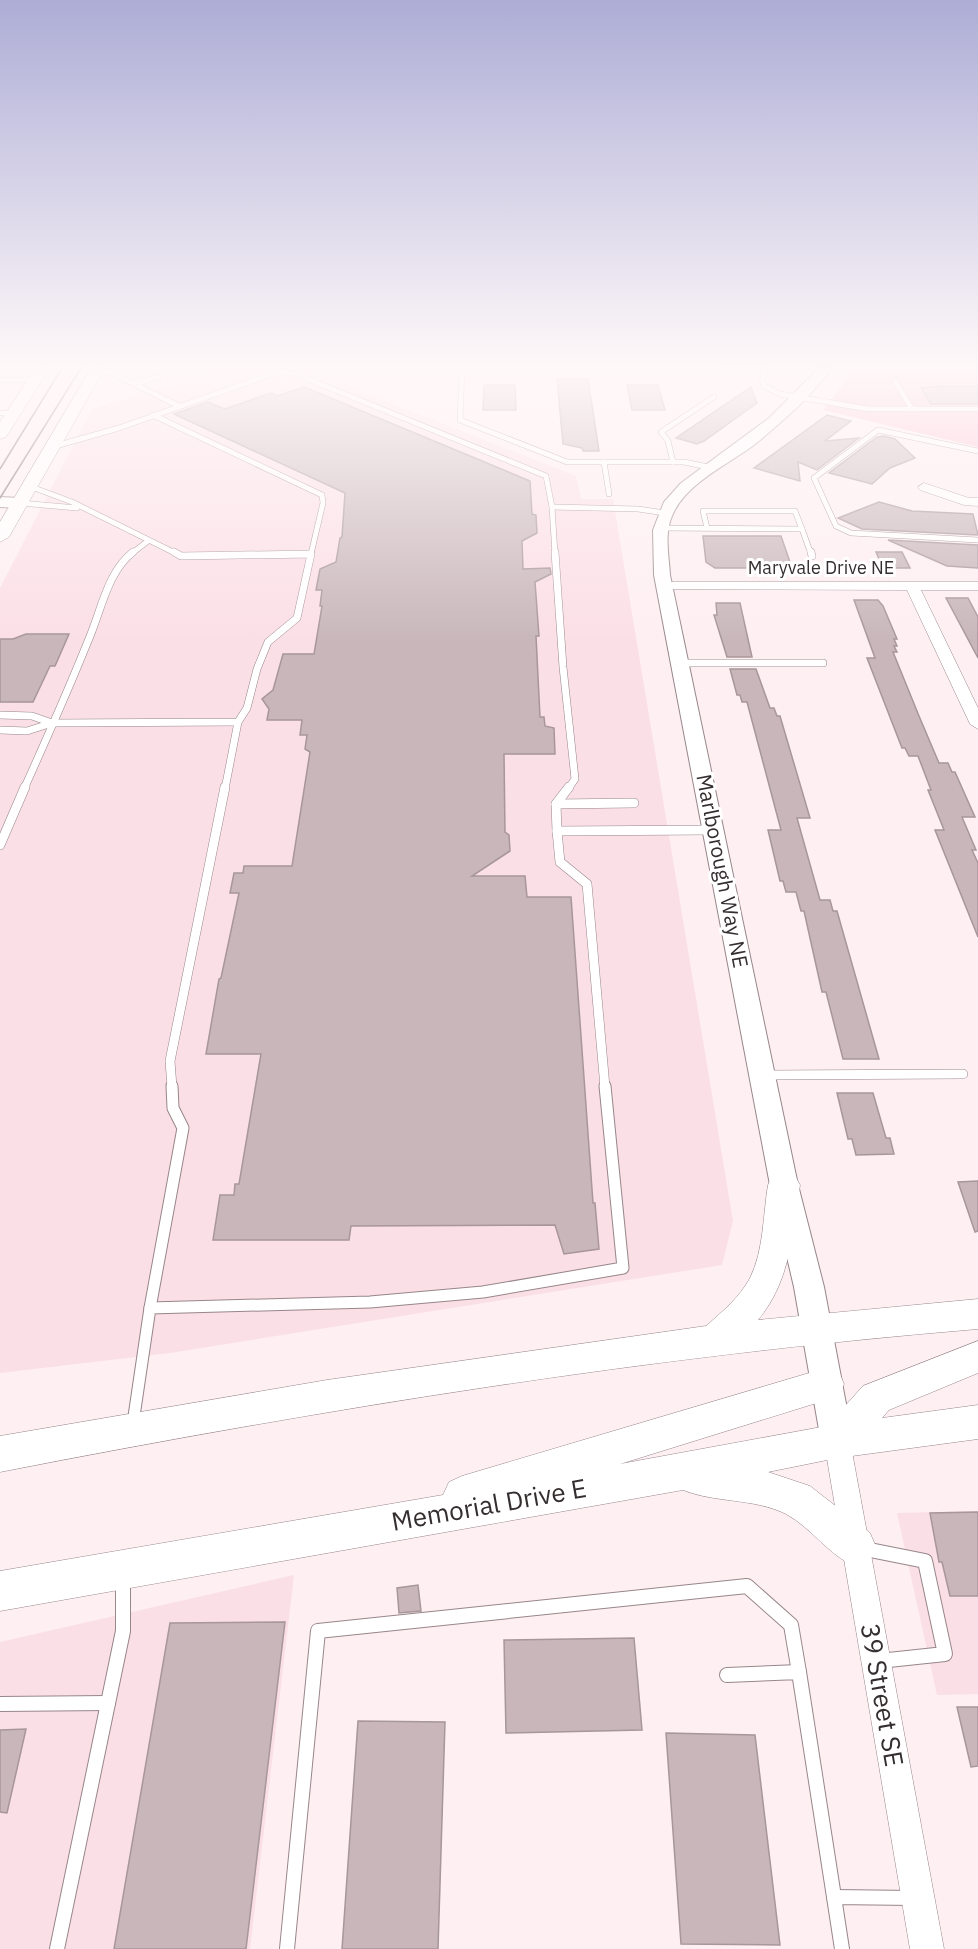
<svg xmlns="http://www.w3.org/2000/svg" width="978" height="1949" font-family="'IBM Plex Sans',sans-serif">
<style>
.built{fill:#fbdfe6}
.green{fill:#fbc1d0}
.building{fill:#c8b6ba;stroke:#a7969a;stroke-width:1.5}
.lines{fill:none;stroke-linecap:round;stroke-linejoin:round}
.service-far4-casing{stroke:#97868a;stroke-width:6}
.service-far3-casing{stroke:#97868a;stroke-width:8}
.service-far2-casing{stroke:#97868a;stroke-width:10}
.service-far1-casing{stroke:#97868a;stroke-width:13}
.service-casing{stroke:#97868a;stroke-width:16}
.minor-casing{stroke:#97868a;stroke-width:1}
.tertiary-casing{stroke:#97868a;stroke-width:2}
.secondary-casing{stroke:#97868a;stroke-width:1}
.service-far4{stroke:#fff;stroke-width:5}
.service-far3{stroke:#fff;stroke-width:7}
.service-far2{stroke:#fff;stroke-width:9}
.service-far1{stroke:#fff;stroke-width:11}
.service{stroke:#fff;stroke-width:14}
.minor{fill:#fff;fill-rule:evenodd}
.tertiary{fill:#fff;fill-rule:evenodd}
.secondary{fill:#fff;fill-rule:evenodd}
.tram{stroke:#7a7072;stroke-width:1.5}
.labels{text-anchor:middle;stroke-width:6;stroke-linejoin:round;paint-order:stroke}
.far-street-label{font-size:18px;fill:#352e2f;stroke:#fff}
.street-label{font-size:21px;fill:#352e2f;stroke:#fff}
.near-street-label{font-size:26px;fill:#352e2f;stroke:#fff}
</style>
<rect width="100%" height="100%" fill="#feeff2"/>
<g class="built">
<path d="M227,368h76l273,108 5,23h32l120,722 -11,44 -552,88 -170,20v-785l92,-179z"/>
<path d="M978,1511v183l-41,1 -40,-182z"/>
<path d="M294,1575l-44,374h-250v-307z"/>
</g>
<path class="green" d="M851,368h127v79l-155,-37 26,-33z"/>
<g class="building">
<path d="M557,379h31l11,72h-16l-1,-3 -19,-4z"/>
<path d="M484,385h31l1,25h-33z"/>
<path d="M627,385h31l7,25h-33z"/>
<path d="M944,386h34v18h-47l-10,-16z"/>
<path d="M304,387l226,94 2,33 4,1 1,18 -15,8 1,28 27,-1 1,6 -16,8 4,54h-3l4,81h4l1,9 9,2 1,26h-51l1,78 4,3 1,16 -38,25h53l2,21h44l22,306h2l4,46 -35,5 -9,-29 -204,1 -2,14h-136l7,-45h14l1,-11h4l22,-130h-55l13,-75 2,-1 18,-85h-9l4,-20h9l1,-7h48l18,-114 -5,-3 2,-14h-7l2,-15h-35l2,-11 -7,-10 11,-9 10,-36h31l8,-48h-2l2,-16h-6l4,-21 16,-7 4,-24 2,-1 3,-44 -171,-79 34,-12 17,7 46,-16 6,3z"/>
<path d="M751,387l6,16 -53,38 -7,3 -21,-6z"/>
<path d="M827,415l24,6 -26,20 34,-3 -42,32 -19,-8 2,19 -46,-13z"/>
<path d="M884,436l11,3 20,19 -25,10 -18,16 -43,-11 48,-36z"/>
<path d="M879,502l33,9 61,3 5,21 -116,-6 -24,-11z"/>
<path d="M703,536h78l11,32h-77l-9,-6z"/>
<path d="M888,540l90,5v23l-31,-2z"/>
<path d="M876,552h26l8,16h-27z"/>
<path d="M946,598h22l10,19v41z"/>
<path d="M854,600h24l5,6 14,33h-3l3,7h-3l3,6h-4l26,64 20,47h9l4,9h3l20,45h-13l14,33h-4l6,13v74l-43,-107h9l-16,-40h3l-13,-34h-9l-4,-8h-3l-35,-90h8z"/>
<path d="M716,603h24l12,54h-25l-13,-42h3z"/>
<path d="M26,634h43l-14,32h-5l-17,36h-33v-63h13z"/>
<path d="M730,669h26l14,39h4l3,8h3l30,102h-13l23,82h10l3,11h4l42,148h-36l-17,-67h-4l-18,-81h-3l-5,-19h-10l-3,-11h-3l-12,-51h13l-34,-128h-5l-2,-7h-3z"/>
<path d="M837,1093h36l13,45h4l4,16 -38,1 -4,-16h-4z"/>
<path d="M978,1181v50l-3,1 -17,-50z"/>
<path d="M978,1512v84h-28l-8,-34h-3l-9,-49z"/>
<path d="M418,1585l3,26 -22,2 -2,-25z"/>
<path d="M285,1622l-39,327h-132l56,-326z"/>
<path d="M634,1638l8,92 -136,3 -2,-93z"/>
<path d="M957,1707h21v59l-7,1z"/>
<path d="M358,1721l87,1 -7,227h-96z"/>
<path d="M26,1729l-19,84 -7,-1v-82z"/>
<path d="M666,1733l89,2 25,210 -99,-1z"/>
</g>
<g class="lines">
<defs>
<g id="service-far4">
<path d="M465,368l-3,3 -2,49 107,42h117l29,6"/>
<path d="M621,368l146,1"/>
<path d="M767,368l-5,11 2,7 16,8 88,15h110"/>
<path d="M97,369l15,4 67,33"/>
<path d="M0,380h35"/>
<path d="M896,383l16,26"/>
<path d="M135,384l23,-7"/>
<path d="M0,413h13"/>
<path d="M153,415l169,80 1,8 -12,51"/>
<path d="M52,447l67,-19 159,-56 15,1 253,103 6,31 3,47"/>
<path d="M978,451l-100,-21 -64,48 22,48 15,7 127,7"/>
<path d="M604,462l5,32"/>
<path d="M673,462l-5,-21 -7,-9 53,-35"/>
<path d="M29,486l43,16 105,52"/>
<path d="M20,503l57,5"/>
<path d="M552,507l86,2 27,4"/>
<path d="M661,528l141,1 -7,-18h-92l4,17"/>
<path d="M802,529l9,25"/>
<path d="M131,554l17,-13"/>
</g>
<g id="service-far3">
<path d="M555,552l8,115 12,112 -7,10"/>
<path d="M811,552l1,4"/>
<path d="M681,663h142"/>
<path d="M0,715l32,1 20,7"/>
<path d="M0,730l27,1 25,-8 186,-1 9,-14 10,-39 11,-27 29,-24 14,-64 -130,2 -7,-4"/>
<path d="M24,789c22,-49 44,-98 64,-148 13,-29 19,-69 45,-89"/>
<path d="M225,789l13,-67"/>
</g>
<g id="service-far2">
<path d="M569,787l-13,17 1,27 156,-1"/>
<path d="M556,804l78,-1"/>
<path d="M557,831l3,31 27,22 18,203"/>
<path d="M0,845l25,-58"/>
<path d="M765,1075l198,-1"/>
<path d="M172,1087l-2,-26 55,-274"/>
</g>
<g id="service-far1">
<path d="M150,1308l33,-180 -10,-20 -1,-22"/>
<path d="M133,1423l17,-115 220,-6 113,-10 140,-24 -18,-182"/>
</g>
<g id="service">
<path d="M865,1549l60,12 20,93 -66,7"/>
<path d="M727,1675l72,-3 35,225"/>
<path d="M0,1704l108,-1"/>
<path d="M57,1949l66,-318v-54"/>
<path d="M287,1949l31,-318 429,-45 44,39 8,47"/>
<path d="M842,1949l-8,-52 79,1"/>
</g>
<g id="minor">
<path d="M924,483l45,15h9v8l-14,-1 -44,-15 -2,-3z"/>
<path d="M665,582h313v8h-57l57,118v21l-8,-5 -63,-134 -247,-1v-6z"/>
<path d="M837,1428l9,4 4,9 94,508h-34l-86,-508 4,-9z"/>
</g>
<g id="tertiary">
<path d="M819,368h13c-22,30 -50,54 -78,77 -27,20 -69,39 -82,71 -8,18 -3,40 -2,59l128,610 26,102 29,154 -4,11 -12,4 -12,-4 -4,-11 -27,-154 -24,-102 -116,-610 -1,-45 11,-28 17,-19 88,-65z"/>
<path d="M0,497l20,1 8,5 -8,5 -20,-1z"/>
</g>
<g id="secondary">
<path d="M36,368h14l-44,69 -6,2v-17z"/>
<path d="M91,368h14l-96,169 -9,5v-20z"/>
<path d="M784,1172l11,4 5,9c-8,49 -9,95 -42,135l220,-21v30c-328,27 -655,80 -978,143v-36l327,-56 379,-54c16,-14 34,-29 44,-48 14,-28 13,-64 18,-93l5,-9z"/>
<path d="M978,1341v32l-89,37 -7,8 96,-13v34l-141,19 -69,14 42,14 60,47 6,14 -6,14 -14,6c-28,-12 -44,-39 -70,-53 -32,-16 -71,-11 -103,-24l-683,121v-40l443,-76 6,-13 13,-6 364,-108 13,4 5,12 -5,12 -219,68 207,-38 36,-40z"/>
</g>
</defs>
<use href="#service-far4" class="service-far4-casing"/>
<use href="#service-far3" class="service-far3-casing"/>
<use href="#service-far2" class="service-far2-casing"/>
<use href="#service-far1" class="service-far1-casing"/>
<use href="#service" class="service-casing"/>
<use href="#minor" class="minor-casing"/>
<use href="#tertiary" class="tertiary-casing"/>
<use href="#secondary" class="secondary-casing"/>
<use href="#service-far4" class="service-far4"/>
<use href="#service-far3" class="service-far3"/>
<use href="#service-far2" class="service-far2"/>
<use href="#service-far1" class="service-far1"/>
<use href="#service" class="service"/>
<use href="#minor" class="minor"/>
<use href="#tertiary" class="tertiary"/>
<use href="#secondary" class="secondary"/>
<g class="tram">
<path d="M0,469l62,-101"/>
<path d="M0,498l81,-130"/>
</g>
</g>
<linearGradient id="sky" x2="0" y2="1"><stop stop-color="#adadd6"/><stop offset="0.57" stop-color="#fff8f9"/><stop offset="1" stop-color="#fff8f9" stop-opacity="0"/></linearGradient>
<rect width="978" height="641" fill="url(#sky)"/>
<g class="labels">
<g class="far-street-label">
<text x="821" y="574">Maryvale Drive NE</text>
</g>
<g class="street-label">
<text transform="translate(722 871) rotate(79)" y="7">Marlborough Way NE</text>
</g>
<g class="near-street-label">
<text transform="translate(489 1505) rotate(-10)" y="9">Memorial Drive E</text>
<text transform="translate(882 1695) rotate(80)" y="9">39 Street SE</text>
</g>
</g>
</svg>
